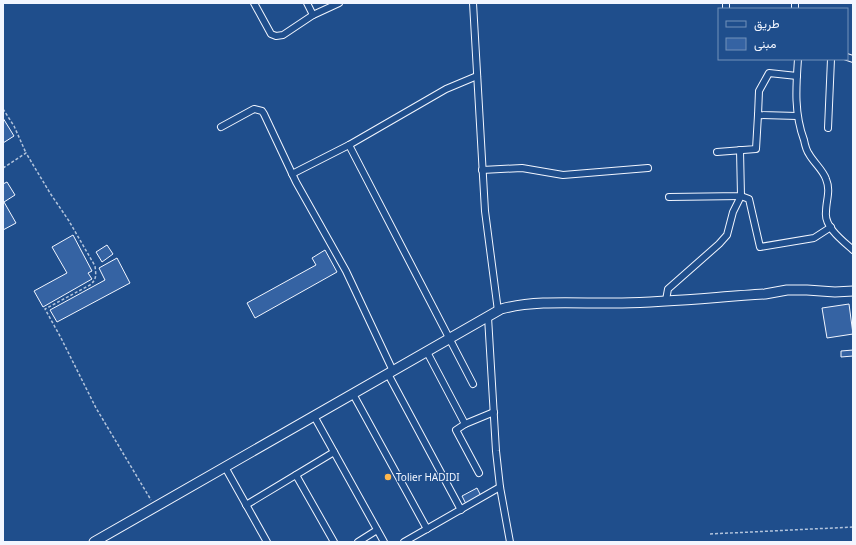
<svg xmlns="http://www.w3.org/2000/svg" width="856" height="545" font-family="'Noto Sans',Vazirmatn,sans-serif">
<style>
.building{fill:#3563a3;stroke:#f2f6ff}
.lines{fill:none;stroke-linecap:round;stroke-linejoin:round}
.street-casing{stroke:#f2f6ff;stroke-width:8}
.secondary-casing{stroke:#f2f6ff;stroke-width:11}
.path{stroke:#b3c4dc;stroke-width:1.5;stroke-dasharray:3 2;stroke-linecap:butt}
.street{stroke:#1f4e8c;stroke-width:6}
.secondary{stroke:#1f4e8c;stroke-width:9}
.poi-dot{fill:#ffb74d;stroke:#1f4e8c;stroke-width:1.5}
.labels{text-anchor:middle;stroke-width:3;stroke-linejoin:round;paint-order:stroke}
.poi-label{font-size:10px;fill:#f2f6ff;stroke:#1f4e8c;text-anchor:start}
</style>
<rect width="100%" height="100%" fill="#1f4e8c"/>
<g class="building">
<path d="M3,118l11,18 -11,7z"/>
<path d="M7,182l8,13 -11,7 12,21 -13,7v-46z"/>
<path d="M73,235l19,36 -4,2 4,6 -49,28 -9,-16 33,-18 -15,-26z"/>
<path d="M107,245l6,9 -11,8 -6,-10z"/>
<path d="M325,250l12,22 -82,46 -8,-15 69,-38 -4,-7z"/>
<path d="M117,258l13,25 -73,39 -7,-12 55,-30 -6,-12z"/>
<path d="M849,304l4,30 -26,4 -5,-30z"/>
<path d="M853,350v6l-12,1v-6z"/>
<path d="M477,488l4,8 -15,8 -4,-8z"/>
</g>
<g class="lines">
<defs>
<g id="street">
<path d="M254,3l17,31 5,2 7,-1 30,-20 26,-12"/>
<path d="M307,3l6,12"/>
<path d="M473,3l12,208 13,100"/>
<path d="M726,3v6"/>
<path d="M795,3v6"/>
<path d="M847,57l6,2"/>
<path d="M798,59c-2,28 -4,54 6,81 1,5 2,10 5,14 5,9 14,16 17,25 5,12 0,21 0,33 -2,15 17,29 27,38"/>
<path d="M797,76l-28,-3 -10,18 -1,24 39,1"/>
<path d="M221,127l33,-18 8,2 2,3 32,68 50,89 47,100"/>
<path d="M828,128l3,-69"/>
<path d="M349,145l124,239"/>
<path d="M717,152l39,-3 2,-34"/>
<path d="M482,170l40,-2 41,7 85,-7"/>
<path d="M292,174l57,-29 97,-56 31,-13"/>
<path d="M669,197l72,-1 -1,-46"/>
<path d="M666,300l2,-11 51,-45 8,-9 6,-23 8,-16 8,3 11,48 54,-9 17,-11"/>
<path d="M488,317l8,134 4,36 10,55"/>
<path d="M427,352l38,72"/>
<path d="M388,374l73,136"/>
<path d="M353,394l74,135"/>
<path d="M314,416l70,126"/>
<path d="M225,467l42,75"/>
<path d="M479,473l-23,-43 9,-6 29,-12"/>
<path d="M296,475l38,67"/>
<path d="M246,505l88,-53"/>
<path d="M358,542l19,-12"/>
<path d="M404,542l96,-55"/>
</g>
<path id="secondary" d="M94,542l407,-233c37,-10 82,-5 121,-6 48,-1 95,-6 143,-9l22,-4h20l28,2 18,-1"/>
</defs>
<use href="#street" class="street-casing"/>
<use href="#secondary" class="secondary-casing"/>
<g class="path">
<path d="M3,109l11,17 12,27"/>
<path d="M3,168l23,-15 24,40 19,28 26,45c1,9 2,13 -5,19l-45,24 16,29 35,70 55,92"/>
<path d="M710,534l143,-7"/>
</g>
<use href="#street" class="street"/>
<use href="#secondary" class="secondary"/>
</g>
<circle class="poi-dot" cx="388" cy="477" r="4"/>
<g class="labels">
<g class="poi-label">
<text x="396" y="481">Tolier HADIDI</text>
</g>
</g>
<rect width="856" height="545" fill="none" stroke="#f2f6ff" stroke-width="8"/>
<rect x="718" y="8" width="130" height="52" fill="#1f4e8c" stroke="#7391ba"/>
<rect x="726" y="21" width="20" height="6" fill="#1f4e8c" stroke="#7391ba"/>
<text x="754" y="28" font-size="12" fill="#f2f6ff">طريق</text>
<rect x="726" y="38" width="20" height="12" fill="#3563a3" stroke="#7391ba"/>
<text x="754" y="48" font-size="12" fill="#f2f6ff">مبنى</text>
</svg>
